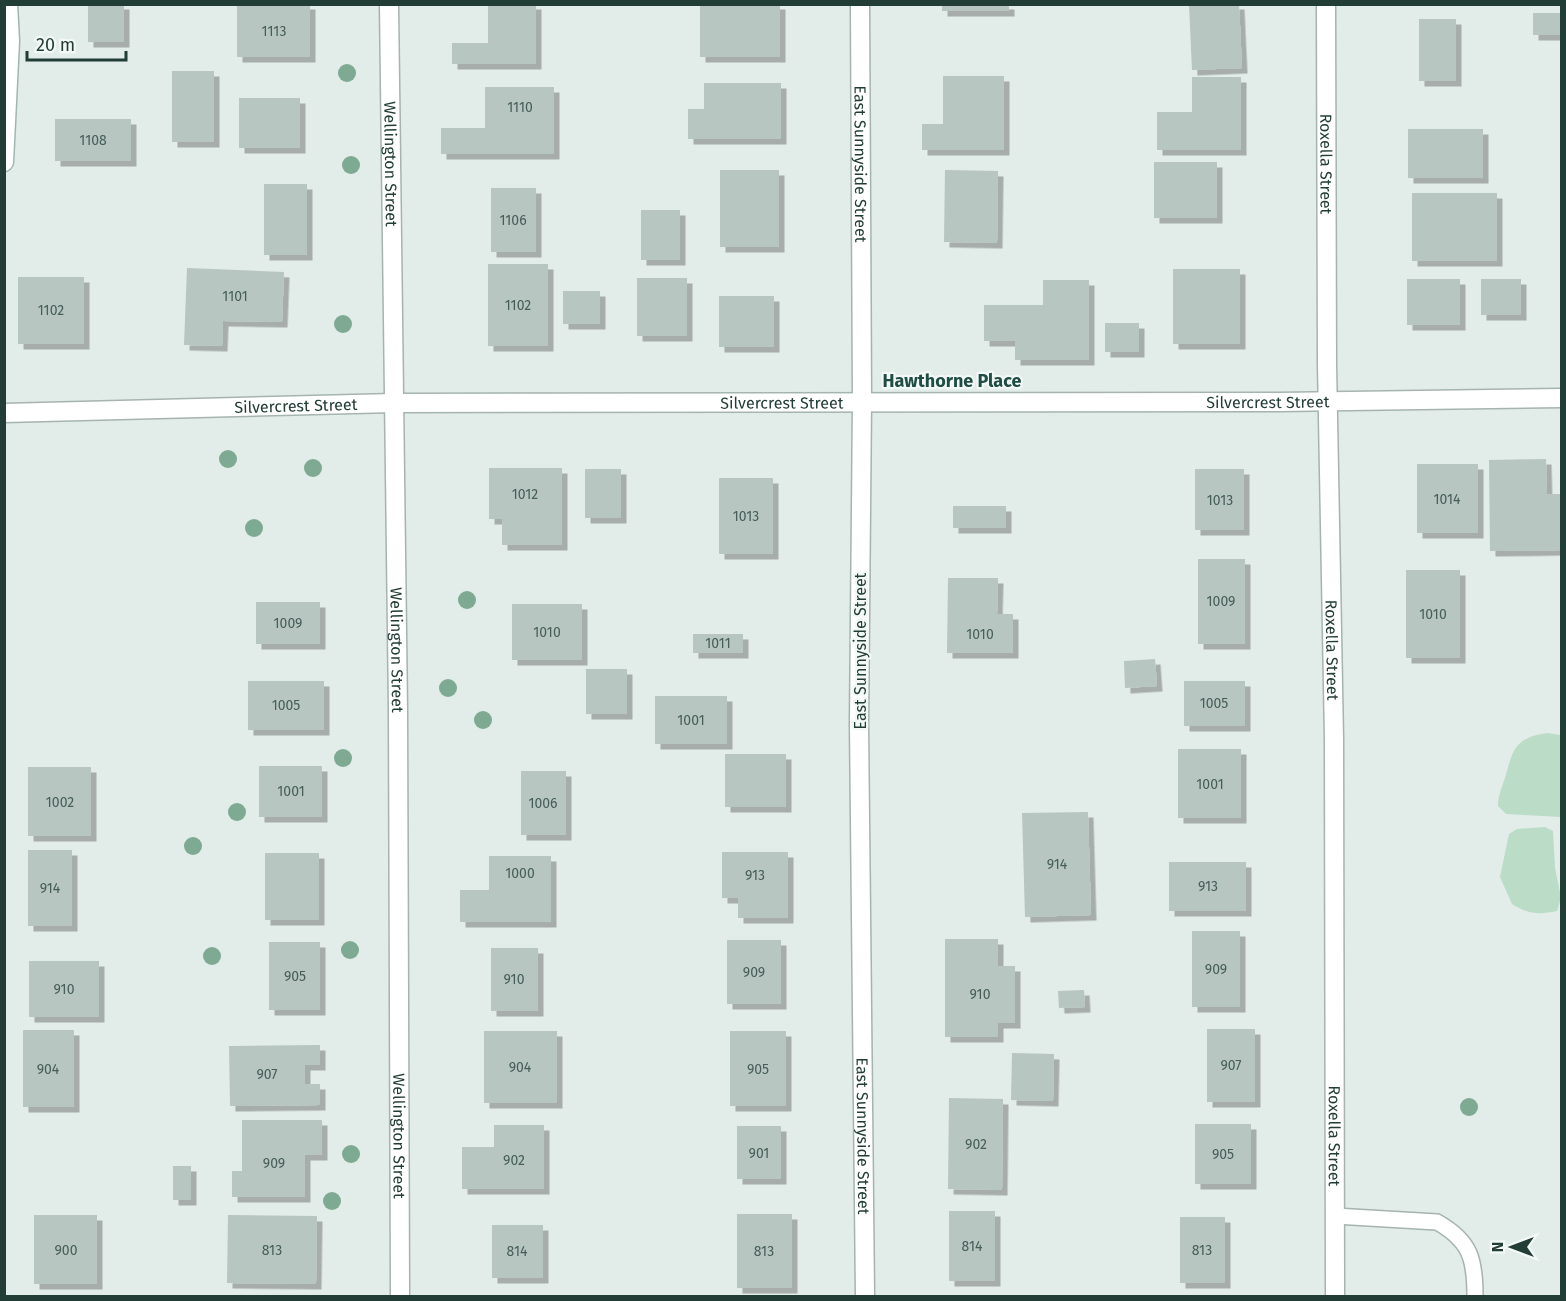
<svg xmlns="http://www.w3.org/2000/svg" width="1566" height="1301" font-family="'Fira Sans',sans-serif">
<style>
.green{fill:#bbdcc6}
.building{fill:#b7c6c1;filter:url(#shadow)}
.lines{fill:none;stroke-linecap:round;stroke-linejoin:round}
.lane-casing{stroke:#a5b4af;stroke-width:18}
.street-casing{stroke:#a5b4af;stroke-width:21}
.secondary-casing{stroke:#a0b7b0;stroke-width:21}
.lane{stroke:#fff;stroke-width:15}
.street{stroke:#fff;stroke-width:18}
.secondary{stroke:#fff;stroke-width:18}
.tree{fill:#7ea992}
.labels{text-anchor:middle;stroke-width:4.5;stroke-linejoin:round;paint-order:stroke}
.number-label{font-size:14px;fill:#475e59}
.street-label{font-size:16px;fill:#223c36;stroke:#f2f8f5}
.neighbourhood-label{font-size:18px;font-weight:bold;fill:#1f4d44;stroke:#f2f8f5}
</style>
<defs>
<filter id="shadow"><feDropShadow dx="5.5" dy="5.5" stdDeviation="0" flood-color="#0004"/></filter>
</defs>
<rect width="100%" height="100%" fill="#e2ece8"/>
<g class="green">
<path d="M1547,733l14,2v82l-55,-3 -8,-8c0,-11 4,-18 7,-28 8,-28 9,-40 42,-45z"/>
<path d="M1545,827l8,4 2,37 6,30 -4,13c-19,4 -29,3 -45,-7l-12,-27 9,-43 8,-5z"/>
</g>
<g class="building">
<rect x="88" y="4" width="36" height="38"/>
<rect x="237" y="4" width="73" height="53"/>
<path d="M488,4h48v60h-84v-21h36z"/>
<rect x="700" y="4" width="80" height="53"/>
<rect x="942" y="4" width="67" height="7"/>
<path d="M1239,4l3,64 -50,2 -3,-65z"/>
<rect x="1533" y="13" width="29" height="22"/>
<rect x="1419" y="19" width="37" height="62"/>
<rect x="172" y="71" width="42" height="71"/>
<path d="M943,76h61v74h-82v-26h21z"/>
<path d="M1192,77h49v73h-84v-38h35z"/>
<path d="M704,83h77v56h-93v-30h16z"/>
<path d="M485,87h69v67h-113v-26h44z"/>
<rect x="239" y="98" width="61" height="50"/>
<rect x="55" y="119" width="76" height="42"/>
<rect x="1408" y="129" width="75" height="49"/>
<rect x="1154" y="162" width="63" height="56"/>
<rect x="720" y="170" width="59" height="77"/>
<path d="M945,170l53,1 -1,72 -53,-1z"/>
<rect x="264" y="184" width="43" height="71"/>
<rect x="491" y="188" width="45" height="64"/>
<rect x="1412" y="193" width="85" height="68"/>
<rect x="641" y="210" width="39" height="50"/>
<rect x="488" y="264" width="60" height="82"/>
<path d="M187,268l97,4 -2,50 -59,-1 -1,25 -38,-1z"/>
<rect x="1173" y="269" width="67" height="75"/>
<rect x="18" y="277" width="66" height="67"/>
<rect x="637" y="278" width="50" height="58"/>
<rect x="1407" y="279" width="53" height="46"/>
<rect x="1481" y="279" width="40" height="36"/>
<path d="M1043,280h46v80h-74v-19h-31v-36h59z"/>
<rect x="563" y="291" width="37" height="33"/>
<rect x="719" y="296" width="55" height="51"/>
<rect x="1105" y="323" width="34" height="29"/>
<path d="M1546,459l1,35h15v56l-72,1 -1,-91z"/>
<rect x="1417" y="464" width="61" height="69"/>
<path d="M489,468h73v77h-60v-26h-13z"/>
<rect x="585" y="469" width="36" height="49"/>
<rect x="1195" y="469" width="49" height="61"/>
<rect x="719" y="478" width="54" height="76"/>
<rect x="953" y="506" width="53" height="22"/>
<rect x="1198" y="559" width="47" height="85"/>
<rect x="1406" y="570" width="54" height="88"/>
<path d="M948,578h50l-1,36h16v39h-66z"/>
<rect x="256" y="602" width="64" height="42"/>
<rect x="512" y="604" width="70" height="56"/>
<rect x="693" y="634" width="50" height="19"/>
<path d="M1155,659l2,27 -32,2 -1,-27z"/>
<rect x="586" y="669" width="41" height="45"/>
<rect x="248" y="681" width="76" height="49"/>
<rect x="1184" y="681" width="61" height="45"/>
<rect x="655" y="696" width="72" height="48"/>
<rect x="1178" y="749" width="63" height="69"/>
<rect x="725" y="754" width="61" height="53"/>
<rect x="259" y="766" width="63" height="51"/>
<rect x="28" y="767" width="63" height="69"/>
<rect x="521" y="771" width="45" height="64"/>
<path d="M1088,812l3,103 -66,2 -3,-104z"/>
<rect x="28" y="850" width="44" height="76"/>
<path d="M722,852h66v66h-50v-20h-16z"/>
<rect x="265" y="853" width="54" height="67"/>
<path d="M489,856h62v66h-91v-32h29z"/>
<rect x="1169" y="862" width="77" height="49"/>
<rect x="1192" y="931" width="48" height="76"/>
<path d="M945,939h53v27h17v57h-17v14h-53z"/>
<rect x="727" y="940" width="54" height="64"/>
<rect x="269" y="942" width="51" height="68"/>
<rect x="491" y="948" width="47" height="63"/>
<rect x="29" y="961" width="70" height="56"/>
<path d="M1084,990l1,17 -26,1 -1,-17z"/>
<rect x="1207" y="1029" width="48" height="73"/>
<rect x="23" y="1030" width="51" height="77"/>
<rect x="484" y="1031" width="73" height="72"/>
<rect x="730" y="1031" width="56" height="75"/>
<path d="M320,1045v20h-15v19h15v21l-90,1 -1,-60z"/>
<path d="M1012,1053l42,1 -1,47 -42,-1z"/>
<path d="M949,1098l54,1 -1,91 -54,-1z"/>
<path d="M242,1120h80v35h-17v42h-73v-26h10z"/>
<rect x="1195" y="1124" width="56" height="60"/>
<path d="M494,1125h50v64h-82v-42h32z"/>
<rect x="737" y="1126" width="44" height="53"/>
<rect x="173" y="1166" width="18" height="34"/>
<rect x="949" y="1211" width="46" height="70"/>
<rect x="737" y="1214" width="55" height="74"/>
<rect x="34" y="1215" width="63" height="69"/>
<path d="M228,1215l89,1 -1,68 -89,-1z"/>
<rect x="1180" y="1217" width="45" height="66"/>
<rect x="492" y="1225" width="51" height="53"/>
</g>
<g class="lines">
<defs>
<path id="lane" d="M1335,1216l102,6c34,19 38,38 38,74"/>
<g id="street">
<path id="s1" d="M389,4l9,706 2,586"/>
<path id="s2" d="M860,4l2,397 -3,323 6,572"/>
<path id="s3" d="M1326,4l1,360 7,375 1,557"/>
<path id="s4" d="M4,413l390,-10 885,-1 283,-4"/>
</g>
<path id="secondary" d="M4,162l6,-121 -2,-37"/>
</defs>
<use href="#lane" class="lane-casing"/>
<use href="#street" class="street-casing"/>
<use href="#secondary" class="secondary-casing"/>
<use href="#lane" class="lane"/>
<use href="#street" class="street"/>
<use href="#secondary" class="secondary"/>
</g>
<g class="tree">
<circle cx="347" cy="73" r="9"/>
<circle cx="351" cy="165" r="9"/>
<circle cx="343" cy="324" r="9"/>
<circle cx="228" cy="459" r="9"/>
<circle cx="313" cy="468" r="9"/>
<circle cx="254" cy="528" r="9"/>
<circle cx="467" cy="600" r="9"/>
<circle cx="448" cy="688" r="9"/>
<circle cx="483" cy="720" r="9"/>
<circle cx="343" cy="758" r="9"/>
<circle cx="237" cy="812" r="9"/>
<circle cx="193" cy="846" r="9"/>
<circle cx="350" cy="950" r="9"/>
<circle cx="212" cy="956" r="9"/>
<circle cx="1469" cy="1107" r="9"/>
<circle cx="351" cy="1154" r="9"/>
<circle cx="332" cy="1201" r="9"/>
</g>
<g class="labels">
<g class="number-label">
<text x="274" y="36">1113</text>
<text x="520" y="112">1110</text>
<text x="93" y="145">1108</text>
<text x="513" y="225">1106</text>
<text x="235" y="301">1101</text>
<text x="518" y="310">1102</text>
<text x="51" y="315">1102</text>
<text x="525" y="499">1012</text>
<text x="1447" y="504">1014</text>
<text x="1220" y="505">1013</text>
<text x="746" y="521">1013</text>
<text x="1221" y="606">1009</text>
<text x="1433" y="619">1010</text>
<text x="288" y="628">1009</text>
<text x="547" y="637">1010</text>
<text x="980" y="639">1010</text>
<text x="718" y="648">1011</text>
<text x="1214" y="708">1005</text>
<text x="286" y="710">1005</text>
<text x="691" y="725">1001</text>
<text x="1210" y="789">1001</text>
<text x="291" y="796">1001</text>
<text x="60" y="807">1002</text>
<text x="543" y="808">1006</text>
<text x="1057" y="869">914</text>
<text x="520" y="878">1000</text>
<text x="755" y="880">913</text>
<text x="1208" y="891">913</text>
<text x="50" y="893">914</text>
<text x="1216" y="974">909</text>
<text x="754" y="977">909</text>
<text x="295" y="981">905</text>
<text x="514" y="984">910</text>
<text x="64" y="994">910</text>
<text x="980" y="999">910</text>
<text x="1231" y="1070">907</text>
<text x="520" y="1072">904</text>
<text x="48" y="1074">904</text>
<text x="758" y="1074">905</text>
<text x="267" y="1079">907</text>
<text x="976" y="1149">902</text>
<text x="759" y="1158">901</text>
<text x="1223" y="1159">905</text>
<text x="514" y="1165">902</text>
<text x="274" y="1168">909</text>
<text x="972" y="1251">814</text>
<text x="66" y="1255">900</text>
<text x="272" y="1255">813</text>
<text x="1202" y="1255">813</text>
<text x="517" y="1256">814</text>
<text x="764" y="1256">813</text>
</g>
<g class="street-label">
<text dy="6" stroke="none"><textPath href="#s1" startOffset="160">Wellington Street</textPath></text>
<text dy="6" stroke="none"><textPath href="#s2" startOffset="160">East Sunnyside Street</textPath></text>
<text dy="6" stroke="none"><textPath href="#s3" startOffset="160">Roxella Street</textPath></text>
<text dy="6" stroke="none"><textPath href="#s4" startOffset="1264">Silvercrest Street</textPath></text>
<text dy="6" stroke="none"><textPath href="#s4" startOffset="778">Silvercrest Street</textPath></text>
<text dy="6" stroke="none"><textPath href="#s4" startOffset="292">Silvercrest Street</textPath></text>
<text dy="6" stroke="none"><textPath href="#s1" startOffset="646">Wellington Street</textPath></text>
<text dy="6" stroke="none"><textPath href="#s3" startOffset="646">Roxella Street</textPath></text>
<text transform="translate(860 651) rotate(-90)" y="6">East Sunnyside Street</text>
<text dy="6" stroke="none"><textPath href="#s1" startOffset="1132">Wellington Street</textPath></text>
<text dy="6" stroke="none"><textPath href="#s2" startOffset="1132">East Sunnyside Street</textPath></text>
<text dy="6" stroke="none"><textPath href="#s3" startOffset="1132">Roxella Street</textPath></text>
</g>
<g class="neighbourhood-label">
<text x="952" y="387">Hawthorne Place</text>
</g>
</g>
<rect width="1566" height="1301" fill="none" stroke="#223c36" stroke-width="12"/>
<g transform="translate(1512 1247) rotate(270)" stroke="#f2f8f5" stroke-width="4.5" paint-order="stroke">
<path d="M0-4.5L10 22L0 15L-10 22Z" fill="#223c36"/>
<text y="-9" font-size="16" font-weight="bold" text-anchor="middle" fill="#223c36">N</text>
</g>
<path d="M27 51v9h99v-9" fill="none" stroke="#223c36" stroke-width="3"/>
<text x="36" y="51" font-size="18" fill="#223c36" stroke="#f2f8f5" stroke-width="4.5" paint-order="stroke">20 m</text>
</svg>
